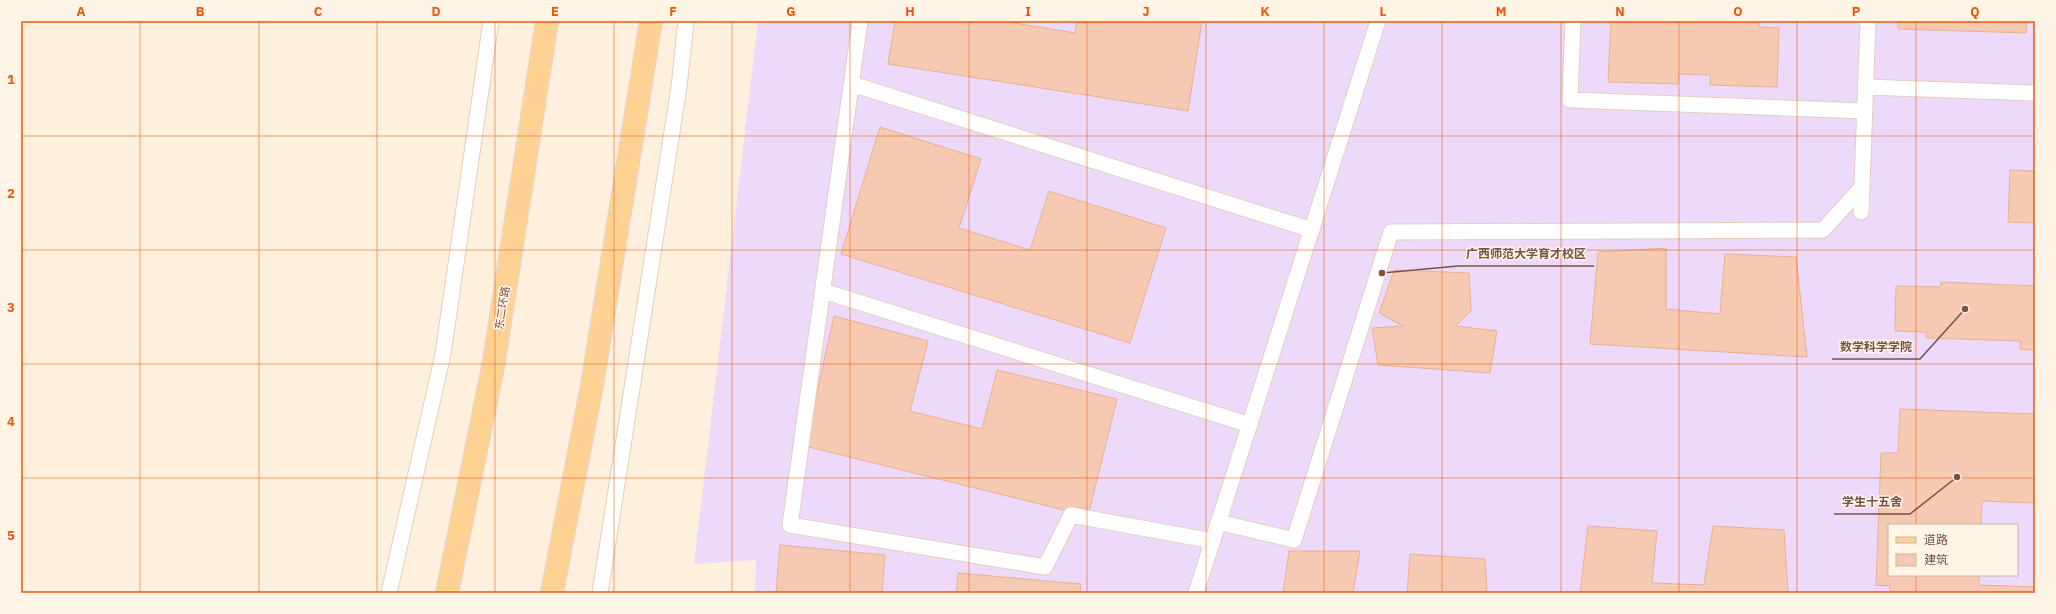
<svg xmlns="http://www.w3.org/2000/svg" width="2056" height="614" font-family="'IBM Plex Sans','Noto Sans SC',sans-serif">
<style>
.education{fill:#eddafa;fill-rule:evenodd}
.building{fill:#f6cab2;stroke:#eaaf91}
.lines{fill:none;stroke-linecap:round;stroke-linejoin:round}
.service-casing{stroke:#e5cdbc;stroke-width:17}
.primary-casing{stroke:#ded6d2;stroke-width:24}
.service{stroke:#fff;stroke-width:15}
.primary{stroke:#ffd294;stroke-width:22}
.grid{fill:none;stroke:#e8590c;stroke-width:1;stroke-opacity:0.55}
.labels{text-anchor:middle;stroke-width:3;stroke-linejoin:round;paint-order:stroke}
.street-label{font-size:11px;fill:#765344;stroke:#fff4e6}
.leader{fill:none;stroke:#765344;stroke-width:1.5}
.callout-dot{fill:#765344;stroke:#fff4e6;stroke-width:1.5}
.callout-label{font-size:12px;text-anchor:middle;font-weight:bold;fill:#765344;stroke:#fff4e6;stroke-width:3;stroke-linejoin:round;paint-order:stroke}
.neatline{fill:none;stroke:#e8590c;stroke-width:1.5}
.grid-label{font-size:13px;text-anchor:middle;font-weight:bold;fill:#e8590c}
</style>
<rect width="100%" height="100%" fill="#fef0dd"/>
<path class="education" d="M758,21h1277v572h-1280l1,-33 -62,4zM1889,525h128v50h-128z"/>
<g class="building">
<path d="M895,21h107l73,12 2,-12h125l-14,90 -300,-47z"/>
<path d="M1630,21h129v6l20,1 -2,59 -67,-2v-10l-31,-1 -1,10 -70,-2 3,-60 19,1z"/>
<path d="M1898,21h129l-1,12 -128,-4z"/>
<path d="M880,127l101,32 -22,69 71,22 19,-59 117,37 -36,115 -289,-89z"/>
<path d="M2010,170l25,1v52l-27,-1z"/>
<path d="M1666,248v61l54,5 5,-60 71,3 11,100 -217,-13 8,-92z"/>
<path d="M1394,270l75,3 2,38 -15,15 41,5 -7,42 -112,-8 -6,-37 31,-2 -24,-13z"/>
<path d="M1941,282l94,4v64l-15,-1 1,-8 -95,-3v-6l-31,-1 1,-45 44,1z"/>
<path d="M834,316l94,25 -18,70 72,18 15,-59 120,29 -29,117 -283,-70z"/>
<path d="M1900,409l135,5v89l-53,-2 -1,24h-92v50h90v10l56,2v6h-145v-7l-14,-1 5,-132h17z"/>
<path d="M1588,526l69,5 -5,52 52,2 9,-59 71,4 4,63h-208z"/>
<path d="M780,545l105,10 -3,38h-106z"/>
<path d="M1289,551h71l-7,42h-70z"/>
<path d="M1410,554l75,5 2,34h-80z"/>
<path d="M958,573l123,11 -1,9h-124z"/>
</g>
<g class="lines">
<defs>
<g id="service">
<path d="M860,21l-70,504 255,42 26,-52 142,26"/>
<path d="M1573,21l-3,79 295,11"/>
<path d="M852,84l460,146"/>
<path d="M1865,87l170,6"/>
<path d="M1861,212l7,-191"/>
<path d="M823,291l427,134"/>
<path d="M1218,522l76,18 97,-308 432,-2 39,-43"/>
<path d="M389,593l54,-239 48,-333"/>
<path d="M600,593l79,-506 7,-66"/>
<path d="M1196,593l182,-572"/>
</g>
<g id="primary">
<path d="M447,593l46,-226 54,-346"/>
<path d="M552,593l40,-208 59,-364"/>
</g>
</defs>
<use href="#service" class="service-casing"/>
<use href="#primary" class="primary-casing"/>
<use href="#service" class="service"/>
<use href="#primary" class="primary"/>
</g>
<path class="grid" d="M140,21v572M259,21v572M377,21v572M495,21v572M614,21v572M732,21v572M850,21v572M969,21v572M1087,21v572M1206,21v572M1324,21v572M1442,21v572M1561,21v572M1679,21v572M1797,21v572M1916,21v504M21,136h2014M21,250h2014M21,364h2014M21,478h2014M1916,575v18"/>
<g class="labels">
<g class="street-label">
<text transform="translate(502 308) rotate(-81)" y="4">东二环路</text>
</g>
</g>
<path class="leader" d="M1382 273L1458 266H1594M1965 309L1920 359H1832M1957 477L1910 514H1834"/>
<g class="callout-dot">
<circle cx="1382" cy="273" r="4"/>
<circle cx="1965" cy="309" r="4"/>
<circle cx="1957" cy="477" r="4"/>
</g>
<g class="callout-label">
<text x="1526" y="258">广西师范大学育才校区</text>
<text x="1876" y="351">数学科学学院</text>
<text x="1872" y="506">学生十五舍</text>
</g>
<rect width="2056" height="614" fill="none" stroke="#fff4e6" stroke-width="44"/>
<rect x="1888" y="524" width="130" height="52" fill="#fff4e6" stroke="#c8b4a5"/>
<rect x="1896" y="537" width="20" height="6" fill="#ffd294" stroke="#c8b4a5"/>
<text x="1924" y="544" font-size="12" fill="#765344">道路</text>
<rect x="1896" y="554" width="20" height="12" fill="#f6cab2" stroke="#c8b4a5"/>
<text x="1924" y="564" font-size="12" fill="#765344">建筑</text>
<rect x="22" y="22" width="2012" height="570" class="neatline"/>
<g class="grid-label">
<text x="81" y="16">A</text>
<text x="200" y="16">B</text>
<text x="318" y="16">C</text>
<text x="436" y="16">D</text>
<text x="555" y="16">E</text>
<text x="673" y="16">F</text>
<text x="791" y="16">G</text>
<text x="910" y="16">H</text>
<text x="1028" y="16">I</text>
<text x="1146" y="16">J</text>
<text x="1265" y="16">K</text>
<text x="1383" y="16">L</text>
<text x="1501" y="16">M</text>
<text x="1620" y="16">N</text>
<text x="1738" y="16">O</text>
<text x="1856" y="16">P</text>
<text x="1975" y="16">Q</text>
<text x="11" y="84">1</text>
<text x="11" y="198">2</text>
<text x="11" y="312">3</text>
<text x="11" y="426">4</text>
<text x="11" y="540">5</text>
</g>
</svg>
